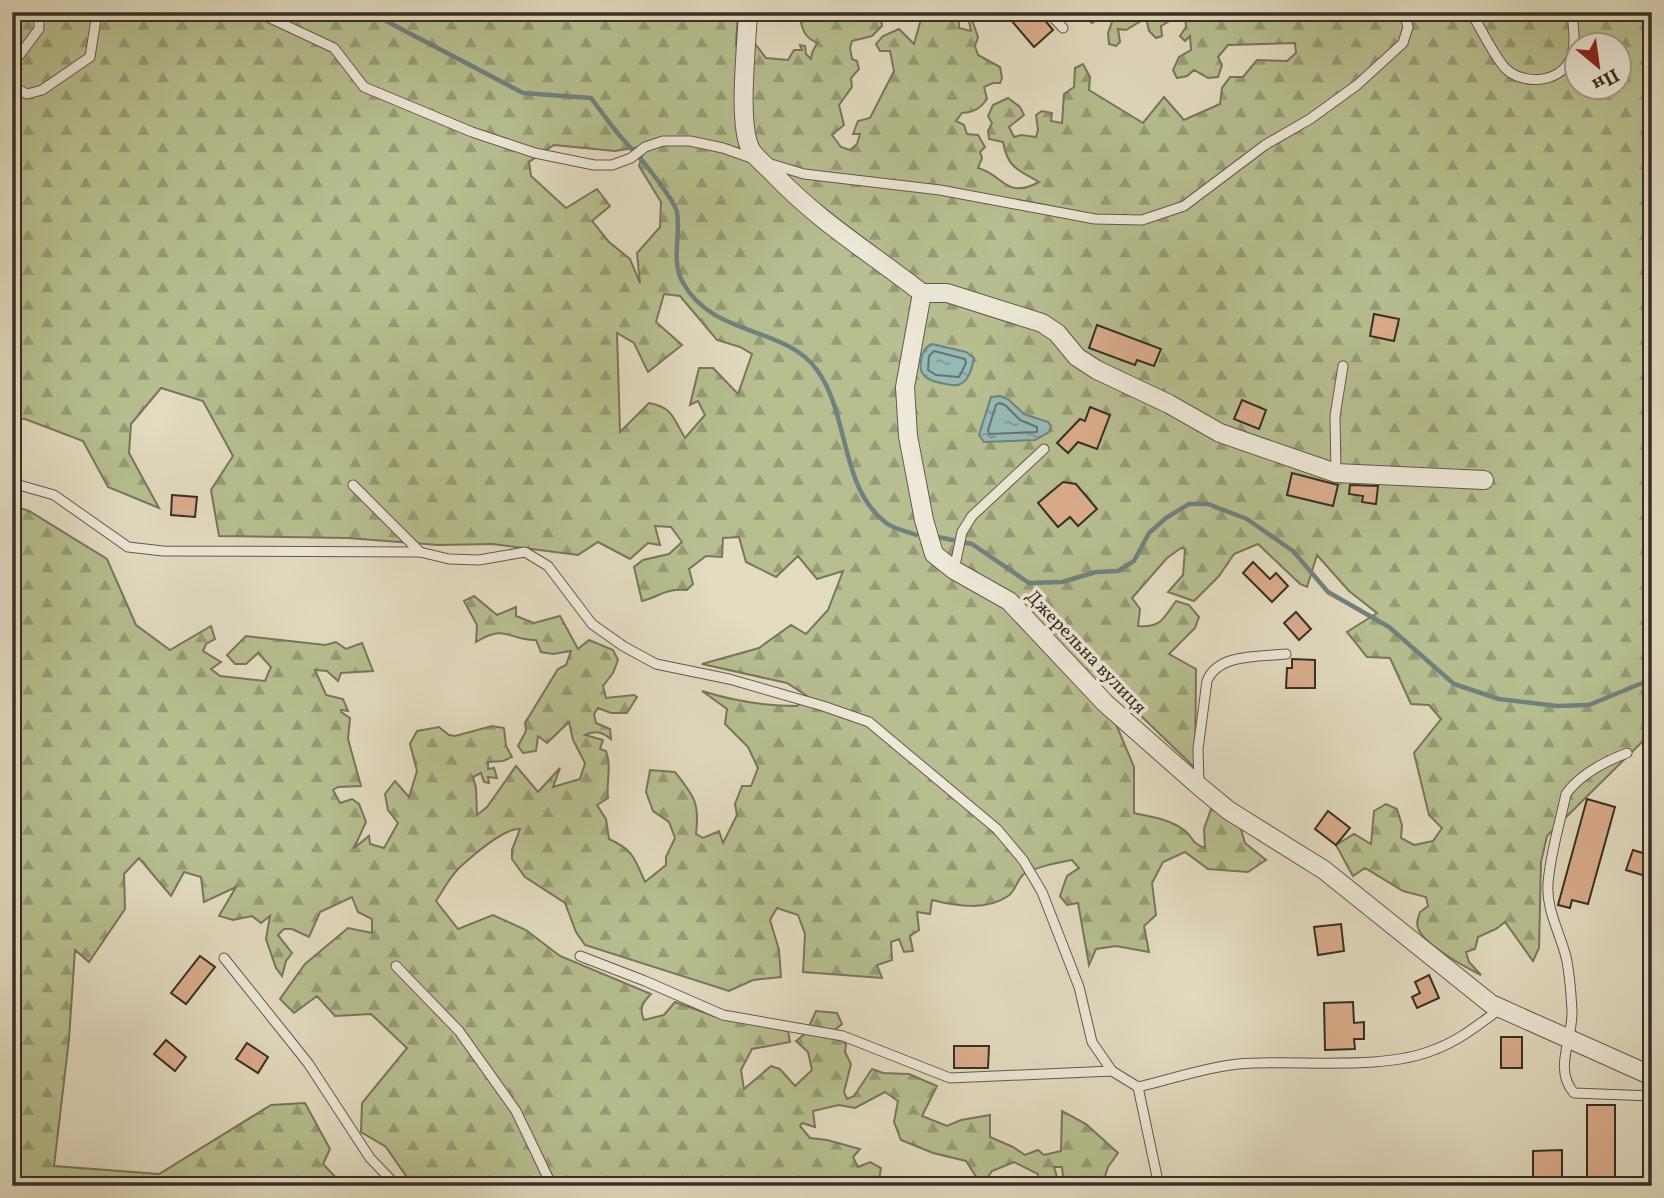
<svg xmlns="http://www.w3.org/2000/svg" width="1664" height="1198" font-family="Vollkorn,serif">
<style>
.forest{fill:url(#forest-firs);stroke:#77775a;stroke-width:2;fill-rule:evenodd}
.water{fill:url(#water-ripples);stroke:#70827d;stroke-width:2}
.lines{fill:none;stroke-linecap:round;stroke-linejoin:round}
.shore{stroke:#66746e;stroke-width:2}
.stream{stroke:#70827d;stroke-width:4.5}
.building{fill:#dbad8c;stroke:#372f25;stroke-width:2}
.lane-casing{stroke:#625a4c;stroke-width:11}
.street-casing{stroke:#625a4c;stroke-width:20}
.lane{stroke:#ede8d7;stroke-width:9}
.street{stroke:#ede8d7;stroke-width:18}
.labels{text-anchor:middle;stroke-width:7;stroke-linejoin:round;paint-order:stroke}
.street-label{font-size:19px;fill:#372f25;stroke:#ede8d7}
</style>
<defs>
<pattern id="forest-firs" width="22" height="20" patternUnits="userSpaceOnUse" patternTransform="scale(1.75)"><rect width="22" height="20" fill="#b7bf90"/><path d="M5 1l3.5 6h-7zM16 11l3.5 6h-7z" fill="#969c75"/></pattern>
<pattern id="water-ripples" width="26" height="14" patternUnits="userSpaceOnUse" patternTransform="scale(1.75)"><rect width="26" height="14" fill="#96bab7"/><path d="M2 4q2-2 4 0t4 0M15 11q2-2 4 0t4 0" fill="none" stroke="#7b9895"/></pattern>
</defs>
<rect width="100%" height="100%" fill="#e3dcc1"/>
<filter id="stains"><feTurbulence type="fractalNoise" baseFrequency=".00286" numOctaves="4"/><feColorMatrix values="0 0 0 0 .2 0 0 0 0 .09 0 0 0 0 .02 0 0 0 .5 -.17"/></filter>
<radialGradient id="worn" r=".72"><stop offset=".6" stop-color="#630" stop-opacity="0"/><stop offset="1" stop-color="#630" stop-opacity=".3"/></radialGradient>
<g class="forest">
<path d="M12,12h726l-2,32 20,1 10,13 22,2 6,-10h8l-2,-5 5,1 1,8 5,5 1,-6 5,-10c-10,-5 -13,-9 -16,-20l6,-7v-4h73l2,14 -10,10 -20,5 -2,7 2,11 5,2 2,8 -8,9 1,9 -13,18 5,20 -12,10 9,12 9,3 7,-6 3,-10h-7l5,-13 12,-3 24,-47 -4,-20h-10l-4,-7 7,-8 16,-7 15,15 9,-32h36v16l12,3 -4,-19h18l-13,8 6,17 -3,9 3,9 22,12 2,11 -2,5h-7l-9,4 3,12c-7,10 -13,13 -25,14l-6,8 8,4 3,9 11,1 7,12 -5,5 2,6 -4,10c26,7 28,32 61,14 -22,-13 -31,-14 -36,-40l-14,-3 -1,-8 4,-8 -4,-7 5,-11 15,-7 12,9 4,8 -15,12 5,10 7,-2 15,2 2,-7 -2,-15 6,-4 10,2 -1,8 11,2 2,-29 10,-7 1,-19 8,-4 7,13 -1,13 54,33 21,-26 20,23 36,-16 2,-16 8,-11h13l14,-17 30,1 9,-8 -1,-10 -67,2 -10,12 4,8 -4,12 -10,1 -14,-8 -7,6 -10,2 -4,-8 6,-13 12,-7 -1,-14 -5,5 -5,-5 6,-9 -1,-15h467v720l-105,104 -6,26 -2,86 -6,13 -28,-39 -9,7 -18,8 -3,12 -9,3 3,10 12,13c-16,-8 -58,-31 -63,-47 -2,-6 0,-10 2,-16l8,-6 -2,-9 -23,-6 -38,-23 -12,8 -17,-31 18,-11 17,10 3,-33 12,-7 11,5 5,16 -1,13 13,7 19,-4 9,-13 -13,-13 -15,-62 27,-34 -12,-14 -18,-1 -21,-46 -23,-1 -20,-25 30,-19 -28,-22 -32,-36 -10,32 -7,-3 -42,-40 -24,10 -15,22 -25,25 -26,-9 15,-17 2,-26 -4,-1 -14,10 -35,40 8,11 -2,17c23,2 25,-7 38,-25l13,4 10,12 -4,11 -26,26 27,15 -1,99 -89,-86 -6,4 34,81v46c17,4 35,6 50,17 11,8 5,12 21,18l-1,-19 7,-20 28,13 6,21 21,17 -18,12 -40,-3 -23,-17 -22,10 -11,21 4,32 -12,11 5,26 -33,-6 -20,3 -7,16 -11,-62 -11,2 -7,-9 7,-20 12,-8 -7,-8c-16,3 -33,6 -48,14 -7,5 -8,17 -16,22 -21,15 -52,10 -76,4l-2,14 -13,-2 2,18 -9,6 3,15 -9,1 -5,-13 -8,3 1,18 -15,5 5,13 -79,-6 2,-38 -7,-19 -21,-7 -7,12 9,30 2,27 -28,3 -24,11 -144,-46 -9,-13 -11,-29 -40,-26 -13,-18v-9l8,-21c-15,-2 -49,28 -61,39 -9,9 -16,22 -23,33l22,28 35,-14 33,15 34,26 91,38c-9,9 -12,15 -7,26l20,-5 11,-13 39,14 74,15 2,11 -38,7 -11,21 3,19 27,-23 9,3 15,17 17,-16 -4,-18 -12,-11 10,-8 10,-22 21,2 5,11 -11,9 15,11 -1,8 6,12 -7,28 3,7 7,-3 18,-27 11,4 26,1 28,12 -15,30 25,10 14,-6 29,-5v22l23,10 12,8 13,-5 6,5 17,-4 1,-40 24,13 32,29 -10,14 -6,19h-38l-2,-19h-8l3,10 -4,3 -8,-2 -3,5 -4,2v-11l-24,-12 -22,9 -10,15 -16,-25 -33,-8 -32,-13 -7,-18 4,-21 -13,-9 -30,16 -16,-3 -26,6 2,16 -13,-4 -2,3 10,12 17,2 33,9 -7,8 5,10 12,-5 11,6 -3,18h-7l-3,-5 -11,5h-444l-27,-39 -25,-15 1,-29 45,-55 -36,-34 -36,2 -18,-20 -23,17 -14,-14 25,-35 43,-36 24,5v-14l-14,-7 -6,-15 -32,15 -11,25 -17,-8h-8l-6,6 14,18 -6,8 -4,15 -6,-8 -10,-29 4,-23 -9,7 -9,-7 -19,4 -14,-4 17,-29 -32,15 -3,-25 -17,-5 -13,24 -32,-38 -15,16 1,35 -36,53 -14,-12 -6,89 -15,127 105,8 112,-69 34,-2 25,46 -7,15 21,22h-332v-681l17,6 78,48 29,66 34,25 41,-24 4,13 -9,5 -3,7 18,11 -10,7 9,7 45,5 6,-14 -13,-14 -12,11h-11l-8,-9 19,-19 79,9 11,-3 10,7 16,-6 11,28 -32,2 -3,8 -11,-10 -12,-1 11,25 17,4 5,12 -7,-1v2l9,6 -2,21 13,47 -23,1 -5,3 7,13 12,-4 7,5 7,18 -12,26 15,-12 1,8 14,4 14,-25 -10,-13 -3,-16 10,-13 14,16 8,-26 -7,-27 7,-13 22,-4 10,8 6,1 37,-10 12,2 2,18 6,11 -9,4 -15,1v7l6,-1 3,10 -9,-1 1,6 -5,-1 -3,-9 -8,4 3,11 1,27 10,-8 29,-41 22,26 22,-24 -7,19 27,-8 5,-16 -12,-23 -4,-18 -22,21 -9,-7 -2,15 -13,2 -5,-7 8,-15 -1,-8 33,-54 8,-4 5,-14 -18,3 -12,-2 -5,-12c-27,1 -29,-17 -60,2l1,-17 -13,-24 10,-5 23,19 19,-8v9l18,7 26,-7 18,33 11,-9 24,10 5,10 -5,13 -10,13 3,12 28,-3 3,2 -10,16h-16l-13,-5 -4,6 2,9 14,6 1,10c-9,-7 -16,-9 -26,-4l18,5 -3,9 6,2c6,16 0,30 2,47l-11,7 9,14 3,20c25,11 26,21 36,43l21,-17v-8l9,-19 -6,-16 -16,-11 -7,-19 4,-22 25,2c19,24 25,31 21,62l7,4 16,-7 4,12 14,-28 -2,-11 7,-18h9l7,-18 -10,-21 -23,-23 2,-15 -25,-18c32,10 61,15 95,15l10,-10 -20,-13 -85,-19 57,-16 32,-23 15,9 22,-24 15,-39 -26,8 -19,-23 -22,21 -30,-15 -7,-25 -16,1 -1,19 -16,-1 -17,13 4,15 -6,6c-21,-2 -26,6 -45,11l-8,-34 9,-7 26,-6 13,-12 -11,-15 -16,-1 5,19 -12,-2 -18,16 -32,-17 -20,13 -85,-11 -55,1 -90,-7 -129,-2 -8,-46 22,-34 -30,-55 -42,-13 -30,36 -2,29 30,55 -51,-21 -25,-46 -58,-22 -13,-1zM1576,46h42v42h-42zM665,143l-20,4 -6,19 22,36 -1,25 -23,26 3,30 -10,-24 -21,-17 -17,-21 18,-15 -13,-17 -31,19 -35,-32 -2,-14 25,-17 61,6zM664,294l16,2 37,44 23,7 12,7 -14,40 -25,-26h-14l-9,37 8,-4 7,14 -20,23c-11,-18 -12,-31 -36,-35l-29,29 -3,-99 17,10 14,29 34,-27 -26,-23z"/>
<path d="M1079,12h95l4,4 -17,10 1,10 -6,2 -7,-7 -3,-13 -20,12 -8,-1 2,13 -4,4 -7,-2 -1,-11 4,-11 -6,-8 -14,9z"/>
</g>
<g class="water">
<path d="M932,344l34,8 8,6c-2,9 -4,20 -12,25 -5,4 -11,2 -16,1 -13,-2 -29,-6 -25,-23 1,-8 3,-13 11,-17z"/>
<path d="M1000,396l8,3 16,15 24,8 3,4 -2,6 -14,8 -51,2 -5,-7 12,-38z"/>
</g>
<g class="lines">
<g class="shore">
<path d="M934,351l31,8 1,4 -7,14 -23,-2 -8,-5 1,-14z"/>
<path d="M999,403l6,2 15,15 17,7v5l-48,2 -1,-4 8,-25z"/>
</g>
<g class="stream">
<path d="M369,12l154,81 68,5c9,12 19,26 29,38 20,22 34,37 50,62 2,4 6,9 7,14 4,22 -6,48 5,69 30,57 103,44 135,89 33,45 22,116 69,153 8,6 21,8 30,12"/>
<path d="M938,537l34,7 57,39 33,-1 34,-10 22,-1 16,-10 15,-28 17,-15 23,-14h19l39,15 46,32 35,41 61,35 65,57 45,15 58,7 32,-1 63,-26"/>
</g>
</g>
<g class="building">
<path d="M1004,12h34l15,18 -19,17z"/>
<path d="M1374,314l25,5 -5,22 -24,-5z"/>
<path d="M1097,325l64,24 -7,17 -17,-6 -2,5 -46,-17z"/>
<path d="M1242,400l24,10 -7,19 -25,-10z"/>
<path d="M1090,407l20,8 -13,34 -19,-7 -10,11 -11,-10 23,-24 5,2z"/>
<path d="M1292,473l46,12 -5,21 -46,-11z"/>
<path d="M1063,482l13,2 21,25 -19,17 -8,-9 -12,10 -20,-24z"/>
<path d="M1350,485l28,1 -2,18 -14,-2 1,-6 -14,-2z"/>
<path d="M172,495l25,2 -2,20 -24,-2z"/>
<path d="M1253,562l17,17 6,-6 12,13 -16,16 -29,-29z"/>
<path d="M1296,612l15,17 -12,11 -15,-17z"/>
<path d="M1292,659l23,1v28h-29l1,-20h5z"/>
<path d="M1587,799l28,8 -27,97 -16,-4 -2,8 -12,-3z"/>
<path d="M1328,811l22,17 -14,17 -21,-16z"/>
<path d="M1633,850l19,6v22l-26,-8z"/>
<path d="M1341,924l3,27 -26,4 -4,-28z"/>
<path d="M200,956l15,11 -29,37 -15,-11z"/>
<path d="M1429,975l10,23 -22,10 -5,-11 8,-4 -5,-11z"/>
<path d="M1353,1002l1,21 10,-1v17h-10l1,10 -30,1 -1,-47z"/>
<rect x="1501" y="1037" width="21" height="31"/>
<path d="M166,1040l20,17 -11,14 -21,-17z"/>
<path d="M247,1043l21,14 -10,16 -22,-14z"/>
<path d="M954,1046h35l-1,22h-34z"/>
<rect x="1587" y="1105" width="28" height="81"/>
<path d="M1562,1150v36h-29v-35z"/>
</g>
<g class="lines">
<defs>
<g id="lane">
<path d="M257,12l77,36 30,39 108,45 63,21 59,12h18l19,-7 14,-11 18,-6h27l33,7 31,11"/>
<path d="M1048,12l15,16"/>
<path d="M1471,12c9,15 23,44 34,56 17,17 53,16 65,-8 7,-15 3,-32 2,-48"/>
<path d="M12,65l27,-36v-17"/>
<path d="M12,70l2,17 13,7 15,-4 48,-33 6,-38 5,-7"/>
<path d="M771,164l33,10 136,16 155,29 47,1 42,-14 81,-61 45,-26 47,-34 46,-42 5,-16 -4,-15"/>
<path d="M1336,473l-1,-57 8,-50"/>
<path d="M12,483l42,12 74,52 35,4 257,1 29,7 30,1 46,-8 23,14 44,58 31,22 33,18 73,15 94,27 46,16 128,107 26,31 19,32 37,95 13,55 20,29"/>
<path d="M353,485l67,67"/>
<path d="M954,570l8,-38 10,-16 72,-67"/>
<path d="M1627,753c-23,9 -47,21 -61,41 -6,29 -16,60 -18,90 -2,25 12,49 18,73 4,17 5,36 6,54 1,28 -19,58 2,82l78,3"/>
<path d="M1199,784l-1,-35 9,-68c11,-28 53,-24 79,-27"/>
<path d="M580,956l65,25 78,34 120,21 107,42 162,-7 26,16 21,99"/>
<path d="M224,958l84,105 62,95 27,28"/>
<path d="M396,966l63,65 57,80 36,75"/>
<path d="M1138,1087c31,-7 68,-20 100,-23 59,-5 144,8 198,-15 24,-9 43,-25 64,-40"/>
</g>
<g id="street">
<path d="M748,12c-1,31 -11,113 3,138 5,8 15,16 22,23 45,48 98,80 149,120"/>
<path d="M1484,480l-148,-7 -116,-40 -51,-29 -72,-34 -20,-13 -20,-24 -15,-10 -95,-30h-25l-17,94 3,49 16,84 10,34 20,16 55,31 96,102 94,83 29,24 96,60 167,134 161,72"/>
</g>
</defs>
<use href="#lane" class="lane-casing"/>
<use href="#street" class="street-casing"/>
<use href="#lane" class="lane"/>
<use href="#street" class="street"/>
</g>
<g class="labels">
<g class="street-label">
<text transform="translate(1087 651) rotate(46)" y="7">Джерельна вулиця</text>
</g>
</g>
<rect width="1664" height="1198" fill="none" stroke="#e3dcc1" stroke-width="42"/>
<rect x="14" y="14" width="1636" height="1170" fill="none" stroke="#372f25" stroke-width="3.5"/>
<rect x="21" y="21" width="1622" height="1156" fill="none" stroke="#372f25" stroke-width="2"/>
<g transform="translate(1598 66) rotate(151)"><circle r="33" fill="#ede8d7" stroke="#a49e90" stroke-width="2"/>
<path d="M0-5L12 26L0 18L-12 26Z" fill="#8f2418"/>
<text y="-10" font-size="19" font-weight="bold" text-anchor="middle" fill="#372f25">Пн</text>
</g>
<rect width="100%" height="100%" filter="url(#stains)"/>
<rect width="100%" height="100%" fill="url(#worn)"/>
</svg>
